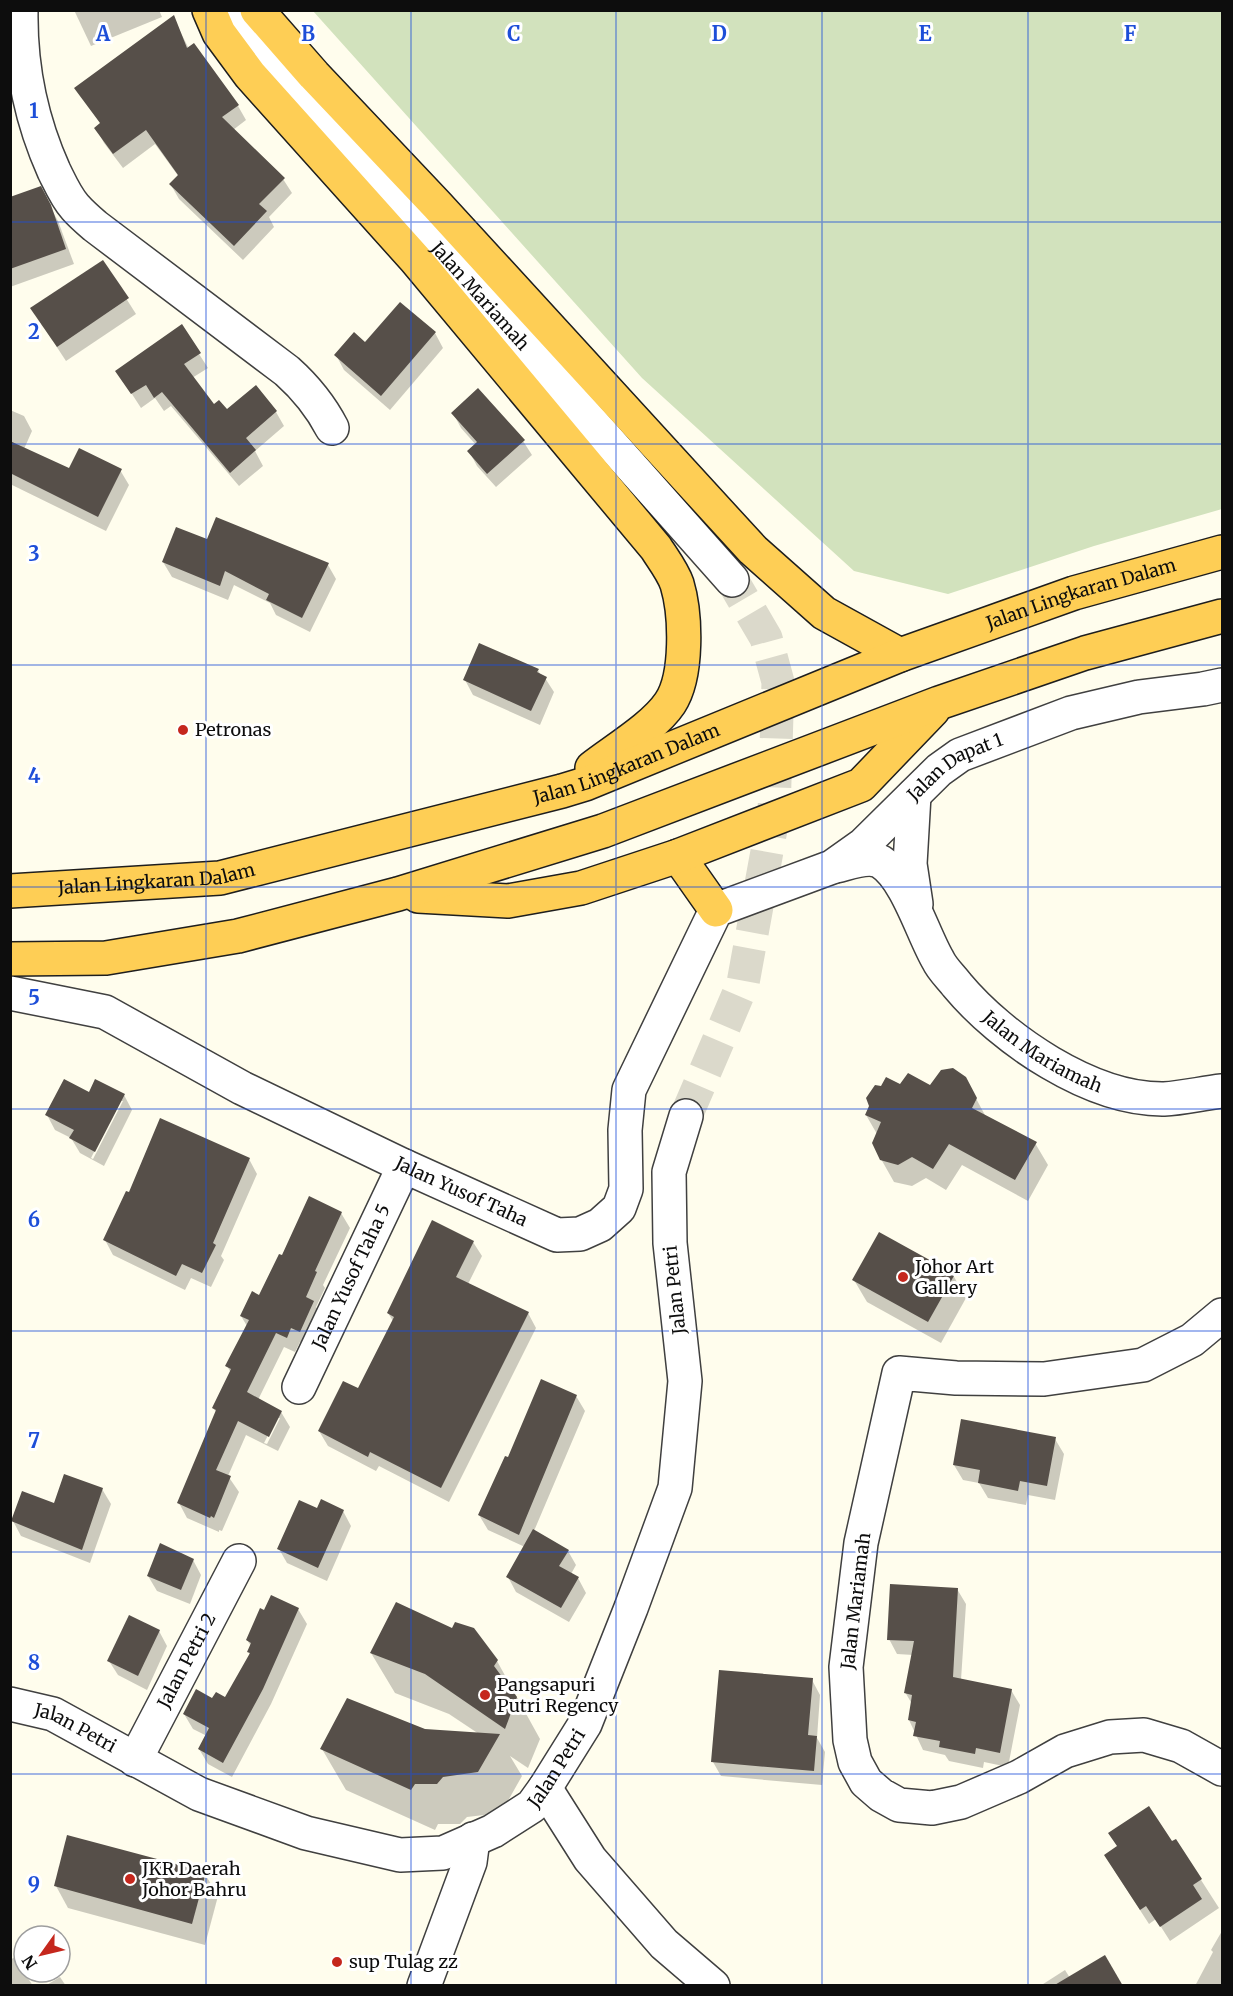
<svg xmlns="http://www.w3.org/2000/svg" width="1233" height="1996" font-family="Merriweather,serif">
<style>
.cemetery{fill:#d2e2bd}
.shadow{fill:#0003;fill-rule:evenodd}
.building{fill:#564f49}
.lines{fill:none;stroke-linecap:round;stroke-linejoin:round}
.minor-tunnel{stroke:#dbd9cb;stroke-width:33;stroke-dasharray:33 16;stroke-linecap:butt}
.minor-casing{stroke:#404040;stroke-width:36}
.trunk-casing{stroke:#1e1e1e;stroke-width:36}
.minor{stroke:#fff;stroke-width:33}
.trunk{stroke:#fece55;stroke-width:33}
.grid{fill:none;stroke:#1d4ed8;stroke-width:1.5;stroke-opacity:0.55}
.poi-dot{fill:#c5271d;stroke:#fff;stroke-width:2}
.labels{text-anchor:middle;stroke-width:6;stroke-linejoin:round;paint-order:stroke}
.street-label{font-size:18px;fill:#0d0d0d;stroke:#fff}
.poi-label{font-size:18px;fill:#0d0d0d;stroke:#fff;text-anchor:start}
.grid-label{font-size:20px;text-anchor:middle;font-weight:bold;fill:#1d4ed8;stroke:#fff;stroke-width:6;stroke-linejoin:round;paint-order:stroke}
</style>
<rect width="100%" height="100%" fill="#fffded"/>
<path class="cemetery" d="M313,11h909v498l-128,37 -146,48 -94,-23 -212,-193z"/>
<g class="shadow">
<path d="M74,10h85l3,7 -71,29z"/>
<path d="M173,17l16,32 49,57 8,14 -13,10 50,49 9,14 -23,24 5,10 -31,33 -64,-61 -8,-14 8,-8 -24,-33 -32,24 -19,-25 -8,-15 5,-4 -25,-36z"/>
<path d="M10,199l38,4 10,18 16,43 -64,23z"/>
<path d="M103,262l33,52 -70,47 -25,-38z"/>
<path d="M435,333l8,15 -53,62 -46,-40 -8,-15 30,-11z"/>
<path d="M199,354l9,14 -16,10 21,29 14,4 49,1 8,14 -29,25 8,15 -24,20 -68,-80 -7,5 -9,-13 -14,10 -24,-37z"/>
<path d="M10,410l14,6 8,15 -8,18 45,21h51l9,15 -23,46 -96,-47z"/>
<path d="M453,413l70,28 9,14 -36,32 -19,-21 -8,-15 7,-6 -15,-17z"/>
<path d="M208,541l120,24 8,14 -26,53 -34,-17 -6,-12 -36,-18 -6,15 -56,-23 -9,-15z"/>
<path d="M538,670l3,6 4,2 9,14 -14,33 -67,-30 -8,-15z"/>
<path d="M965,1078l21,39 49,26 13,22 -20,36 -66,-36 -16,25 -20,-12 -14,8 -18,-4 -13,-23 -4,-25 -11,-19 34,-29 31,1z"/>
<path d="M89,1094l35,1 8,15 -28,56 -24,-13 -9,-15 -16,-8 -8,-15zM120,1101h3l-30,58 -2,-1z"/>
<path d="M249,1159l8,15 -36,82 3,4 -13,27 -20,-9 -6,12 -72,-35 -8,-15z"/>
<path d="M341,1213l9,15 -27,57 2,3 -9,19 6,10 -14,29 -8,-4 -5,10 -11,-5 -26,53 23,12 9,15 -12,24 -32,-16 -18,41 11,16 -17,39 -3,-1v2l-32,-14 -8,-15 38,-90 -4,-5 18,-35 -4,-7 20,-40 -6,-10 19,-19 23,-40zM277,1418h3l-13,26 -3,-1z"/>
<path d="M473,1242l9,14 -14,28 60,29 8,15 -87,174 -70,-36 -3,5 -48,-25 -9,-15 40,-40 34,-70 -5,-8z"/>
<path d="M953,1275l13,23 -25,45 -74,-41 -13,-22z"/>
<path d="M576,1396l9,15 -51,120 34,20 8,14 -5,9 7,4 8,15 -17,29 -53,-30 -8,-15 17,-30 -37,-17 -9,-15 30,-56z"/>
<path d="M1055,1439l9,15 -9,46 -27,-5 -2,10 -38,-7 -9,-15 -16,-3 -9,-15z"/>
<path d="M102,1489l9,15 -21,59 -69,-27 -8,-15z"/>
<path d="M317,1510l26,1 8,15 -24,55 -40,-18 -8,-14z"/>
<path d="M193,1560l8,15 -11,29 -33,-13 -9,-15z"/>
<path d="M957,1589l9,15 -5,76 50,10 9,15 -12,62 -24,-5 -1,6 -34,-7 -4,-6 -22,-5 -14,-30 3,-16 -7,-12 8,-37 -16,-1 -8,-15z"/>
<path d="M298,1609l9,15 -36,80 -39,73 -24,-13 -9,-15 8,-13 -14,-7 -9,-15 29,-14 13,-1 24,-44 -2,-4 3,-5 -4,-6 18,-29z"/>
<path d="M159,1631l8,15 -20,44 -29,-15 -9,-14z"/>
<path d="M371,1653l126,8 43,78 -12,29 -18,-12 12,20 -21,37 -34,4 -7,7h-22l-3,6 -89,-40 -24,-41 103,-19 54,4 -30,-20 -54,-21z"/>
<path d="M812,1680l8,15 -3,43 8,14 -3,33 -101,-9 -8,-14z"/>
<path d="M1176,1841l43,67 -49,33 -14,-22 -7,5 -35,-54z"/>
<path d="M205,1874l13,22 -13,49 -137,-37 -12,-22z"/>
<path d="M1222,1931v55h-27l18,-34 -2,-2z"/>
<path d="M15,1957l9,15 9,14h-23v-26z"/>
<path d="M1065,1970l5,8 52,8h-82z"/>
<path d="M60,1977l6,9h-21z"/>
</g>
<g class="building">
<path d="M174,15l13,33 7,-5 45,62 -17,12 63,61 -26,26 8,7 -33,35 -65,-62 9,-9 -32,-45 -33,24 -19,-26 6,-5 -26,-35z"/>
<path d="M41,186l10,19 15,44 -56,20v-72z"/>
<path d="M103,260l26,38 -72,49 -27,-39z"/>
<path d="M400,302l36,30 -55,64 -47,-41 20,-23 11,10z"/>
<path d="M182,324l19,29 -17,11 30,40 5,-4 8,9 29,-24 21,26 -31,27 10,12 -26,23 -68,-81 -8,6 -8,-13 -15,9 -16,-23z"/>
<path d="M478,388l47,52 -38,34 -20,-23 10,-9 -26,-29z"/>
<path d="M10,441l59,27 10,-20 43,21 -24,48 -88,-44z"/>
<path d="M216,517l113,46 -27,55 -36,-18 3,-6 -44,-23 -5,15 -58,-24 14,-35 31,12z"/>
<path d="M479,643l60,26 -2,3 10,5 -16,34 -68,-31z"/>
<path d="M953,1068l13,9 11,21 -5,10 65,34 -22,38 -66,-36 -16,25 -21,-12 -14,8 -18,-5 -8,-17 9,-21 -16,-7 4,-9 -3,-8 9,-13 6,1 5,-9 14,7 8,-11 22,12 11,-15z"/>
<path d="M64,1079l25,13 6,-13 30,15 -30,58 -26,-14 5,-8 -29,-15z"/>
<path d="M160,1118l90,40 -37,85 3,2 -14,28 -20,-9 -6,12 -73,-36 23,-49 3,1z"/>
<path d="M309,1196l33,16 -27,59 2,1 -11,25 8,4 -14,31 -9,-4 -4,10 -11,-5 -29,59 35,19 -13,26 -31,-16 -22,49 15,6 -17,42 -3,-2 -1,2 -33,-15 39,-93 -4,-2 19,-39 -6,-3 24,-46 -9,-4 12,-25 7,4 20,-41 3,1z"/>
<path d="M432,1220l42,21 -18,36 73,35 -88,176 -71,-36 -2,5 -50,-26 25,-50 15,7 36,-71 -7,-4z"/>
<path d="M879,1232l76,42 -27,48 -76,-42z"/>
<path d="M541,1379l36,16 -58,140 -41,-20 27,-59 3,1z"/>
<path d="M961,1419l95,18 -9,49 -27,-5 -2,10 -40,-8 2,-13 -27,-5z"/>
<path d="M64,1474l39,14 -21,62 -71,-29 11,-30 32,12z"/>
<path d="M321,1499l23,11 -26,58 -41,-19 22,-49 18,8z"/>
<path d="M533,1529l36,21 -10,16 20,11 -18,31 -55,-31z"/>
<path d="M160,1543l34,16 -13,31 -34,-14z"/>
<path d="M890,1584l68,4 -5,89 59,12 -12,64 -24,-5 -1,6 -36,-7 1,-6 -27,-5 3,-14 -8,-2 4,-25 -8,-2 10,-52 -27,-1z"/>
<path d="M271,1595l28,13 -36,81 -40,74 -25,-14 11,-21 -26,-14 13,-25 16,9 4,-6 9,5 25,-44 -3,-1 4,-9 -5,-3 14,-32 4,2z"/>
<path d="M396,1602l56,26 3,-6 19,6 24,32 -4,6 23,31 -12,32 -80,-55 -55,-21z"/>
<path d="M129,1615l31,15 -22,46 -31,-15z"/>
<path d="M719,1670l94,8 -5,57 9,1 -3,35 -103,-9z"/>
<path d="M347,1698l78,31 75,5 -22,38 -35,5 -6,7h-22l-4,6 -91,-41z"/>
<path d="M1149,1806l23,35 4,-2 26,40 -9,6 9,14 -42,28 -14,-21 -6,4 -36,-55 13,-9 -9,-13z"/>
<path d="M67,1835l139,37 -14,52 -138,-38z"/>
<path d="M1105,1955l18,31h-70z"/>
</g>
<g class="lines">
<path class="minor-tunnel" d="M686,1116l57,-133 31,-170 4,-131 -12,-44 -34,-58"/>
<defs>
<g id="minor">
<path d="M21,10c-1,56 10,110 33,161 6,12 12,26 21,36 6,7 13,13 20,19l192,145c19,17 33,34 45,57"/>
<path id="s1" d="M231,10l24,38 167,183 310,349"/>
<path d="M914,795l-4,69 6,40"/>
<path id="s2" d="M836,866c13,-3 33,-11 45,-4 26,16 42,73 57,98 4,9 13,17 19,25 45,54 134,115 207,114 19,-1 39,-6 58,-8"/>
<path id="s3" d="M10,993l95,19 137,76 162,78 153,69 23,-1 20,-9 19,-17 7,-19 -1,-59 4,-40 87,-180 116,-43 31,-22 76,-75 21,-15 111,-42 68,-16 64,-8 19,-4"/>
<path d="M1222,1315l-30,25 -49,25 -99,14 -88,-1 -57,-5 -38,170 -15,124 4,73 5,22 11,20 15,13 18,10 33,3 29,-6 58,-25 46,-26 45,-14 34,-2 37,11 41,23"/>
<path id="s4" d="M299,1387l105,-221"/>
<path id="s5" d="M10,1704l43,10 146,80 107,39 94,22 43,-2 50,-22 39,-25 13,-18 40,-64 46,-116 44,-120 10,-107 -15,-138 -1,-71 17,-56"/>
<path id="s6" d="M135,1760l104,-199"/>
<path d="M545,1788l45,71 74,85 49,42"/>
<path d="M424,1986l46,-124 3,-23"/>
</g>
<g id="trunk">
<path d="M209,10l10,23 31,42 165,184 241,289c7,11 17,24 21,36 9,30 11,92 -7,119 -16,24 -55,47 -78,65"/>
<path d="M257,10l57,65 123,130 316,345 71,63 76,42"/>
<path d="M678,856l38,54"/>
<path id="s7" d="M10,891l210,-13 342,-87 23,-7 315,-129 174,-62 148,-41"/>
<path d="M418,896l90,5 73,-13 97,-32 183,-71 72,-75"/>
<path d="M10,959l96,-1 132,-22 160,-42 205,-63 336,-128 146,-50 137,-37"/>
</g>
</defs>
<use href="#minor" class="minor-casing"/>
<use href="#trunk" class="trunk-casing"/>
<use href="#minor" class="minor"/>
<use href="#trunk" class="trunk"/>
</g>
<path class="grid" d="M206,10v1976M411,10v1976M616,10v1976M822,10v1976M1028,10v1976M10,222h1212M10,444h1212M10,665h1212M10,887h1212M10,1109h1212M10,1331h1212M10,1552h1212M10,1774h1212"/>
<g class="poi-dot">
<circle cx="183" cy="730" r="6"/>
<circle cx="903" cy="1277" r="6"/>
<circle cx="485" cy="1695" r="6"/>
<circle cx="130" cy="1879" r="6"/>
<circle cx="337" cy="1962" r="6"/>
</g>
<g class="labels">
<g class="street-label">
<text dy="6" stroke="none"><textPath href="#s1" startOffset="380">Jalan Mariamah</textPath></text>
<text dy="6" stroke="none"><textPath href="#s7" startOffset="1119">Jalan Lingkaran Dalam</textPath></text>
<text dy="6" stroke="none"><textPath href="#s7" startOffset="633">Jalan Lingkaran Dalam</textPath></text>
<text dy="6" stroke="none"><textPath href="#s3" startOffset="1275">Jalan Dapat 1</textPath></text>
<text dy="6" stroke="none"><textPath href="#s7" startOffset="147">Jalan Lingkaran Dalam</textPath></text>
<text dy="6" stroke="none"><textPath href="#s2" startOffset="302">Jalan Mariamah</textPath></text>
<text dy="6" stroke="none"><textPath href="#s3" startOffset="496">Jalan Yusof Taha</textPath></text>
<text dy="6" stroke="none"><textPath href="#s4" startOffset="122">Jalan Yusof Taha 5</textPath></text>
<text transform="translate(675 1290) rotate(-96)" y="6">Jalan Petri</text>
<text transform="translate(856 1601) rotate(-83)" y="6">Jalan Mariamah</text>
<text dy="6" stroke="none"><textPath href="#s6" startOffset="112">Jalan Petri 2</textPath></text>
<text dy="6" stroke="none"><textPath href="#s5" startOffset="70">Jalan Petri</textPath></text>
<text dy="6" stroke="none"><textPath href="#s5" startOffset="610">Jalan Petri</textPath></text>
</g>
<g class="poi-label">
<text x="195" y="736">Petronas</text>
<text x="915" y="1273">Johor Art<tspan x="915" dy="21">Gallery</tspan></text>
<text x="497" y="1691">Pangsapuri<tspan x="497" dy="21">Putri Regency</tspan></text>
<text x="142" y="1875">JKR Daerah<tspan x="142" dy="21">Johor Bahru</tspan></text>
<text x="349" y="1968">sup Tulag zz</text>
</g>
</g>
<g class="grid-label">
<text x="103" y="41">A</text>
<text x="308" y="41">B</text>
<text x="514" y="41">C</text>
<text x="719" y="41">D</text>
<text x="925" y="41">E</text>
<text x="1130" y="41">F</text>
<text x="34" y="118">1</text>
<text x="34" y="339">2</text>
<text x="34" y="561">3</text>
<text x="34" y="783">4</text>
<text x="34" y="1005">5</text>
<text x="34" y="1227">6</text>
<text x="34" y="1448">7</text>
<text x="34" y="1670">8</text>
<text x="34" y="1892">9</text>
</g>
<rect width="1233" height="1996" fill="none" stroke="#0d0d0d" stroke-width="24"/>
<g transform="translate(42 1954) rotate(236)"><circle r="28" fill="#ffffff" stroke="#9e9e9e" stroke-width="1.5"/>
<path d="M0-4.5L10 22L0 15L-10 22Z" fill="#c5271d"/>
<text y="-9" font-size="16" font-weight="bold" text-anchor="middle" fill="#0d0d0d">N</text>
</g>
</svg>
